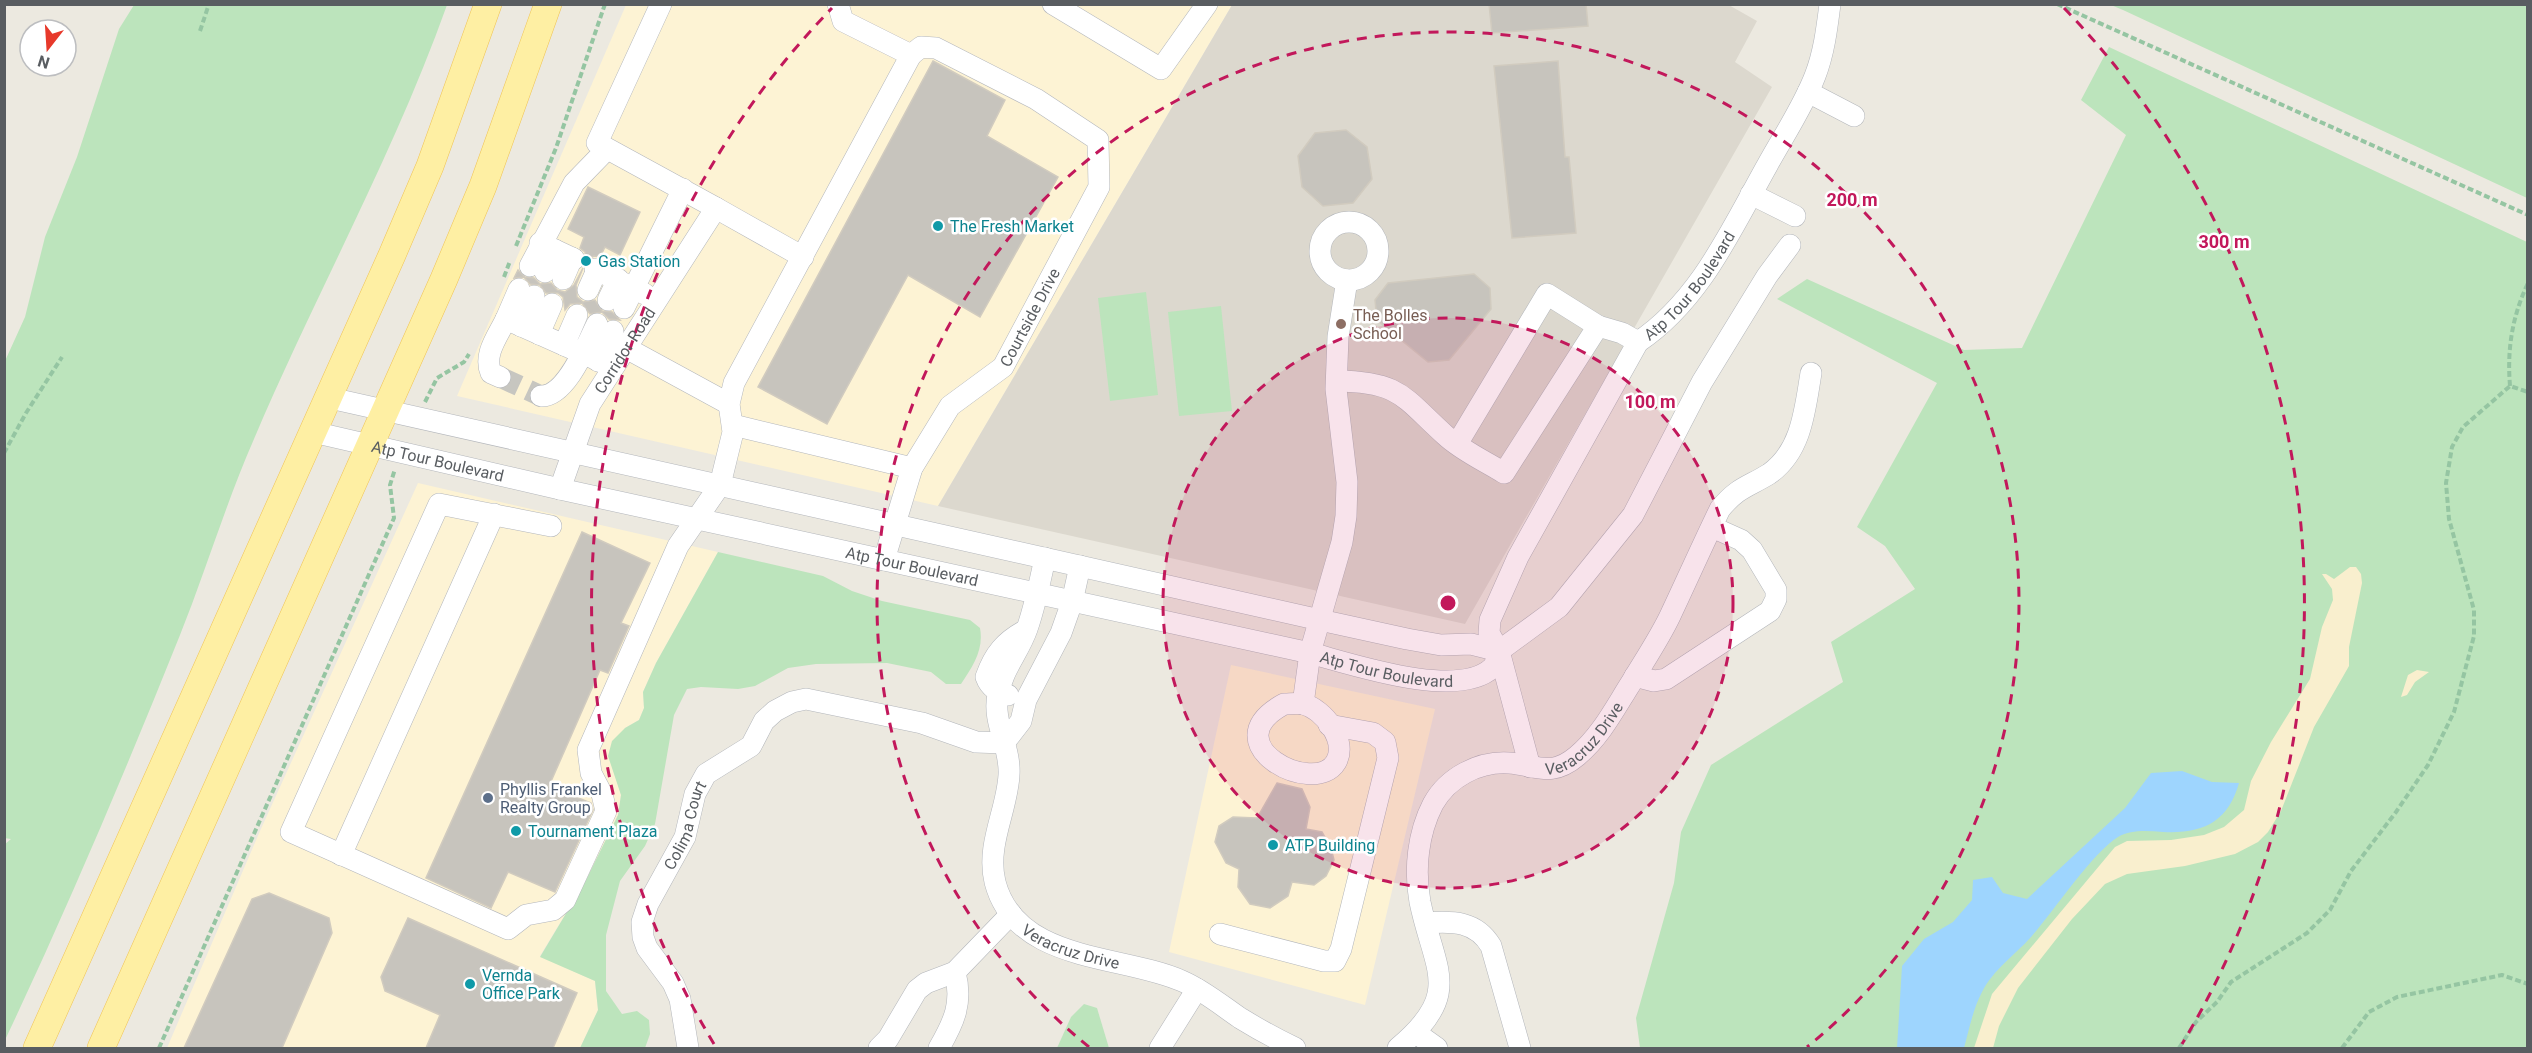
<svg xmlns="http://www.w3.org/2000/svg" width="2532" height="1053" font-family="Roboto,sans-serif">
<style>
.commercial{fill:#fdf3d4}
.education{fill:#dcd8ce}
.green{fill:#bce4bc}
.sand{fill:#f9efce}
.water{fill:#9ed5fe}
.building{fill:#c7c4bd;stroke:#d1cbbf;stroke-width:1.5}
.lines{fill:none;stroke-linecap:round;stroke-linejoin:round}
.minor-tunnel{stroke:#c7c6c0;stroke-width:21;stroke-dasharray:21 10;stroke-linecap:butt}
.minor-casing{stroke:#b3b6bb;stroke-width:22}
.major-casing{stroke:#f0c455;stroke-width:28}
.path{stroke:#95c5a2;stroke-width:4;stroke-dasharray:6 3;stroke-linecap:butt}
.minor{stroke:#fff;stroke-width:21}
.major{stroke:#feefa3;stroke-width:27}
.ring{fill:none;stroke:#c2185b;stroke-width:3;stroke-dasharray:10 8}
.culture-dot{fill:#0f9aa8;stroke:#fff;stroke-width:2}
.education-dot{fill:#8d6e63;stroke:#fff;stroke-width:2}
.service-dot{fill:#5c6f8a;stroke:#fff;stroke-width:2}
.labels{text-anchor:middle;stroke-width:5;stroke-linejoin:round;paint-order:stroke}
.culture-label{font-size:16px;fill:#0d838f;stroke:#fff;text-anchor:start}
.street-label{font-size:16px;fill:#595d61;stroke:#fff}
.education-label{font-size:16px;fill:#785e54;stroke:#fff;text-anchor:start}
.service-label{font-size:16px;fill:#4e5e75;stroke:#fff;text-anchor:start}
.centre{fill:#c2185b;stroke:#fff;stroke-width:3}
.ring-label{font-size:18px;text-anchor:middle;font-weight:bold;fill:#c2185b;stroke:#fff;stroke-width:5;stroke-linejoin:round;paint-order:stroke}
</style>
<rect width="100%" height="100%" fill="#ece9e0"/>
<g class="commercial">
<path d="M626,5h606l-294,501 -481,-110z"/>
<path d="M418,483l300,69 -62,111 -13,29 1,16 -5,12 -14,8 -9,50 5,17 -3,20 -32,65 -46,76 55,25 3,29 -18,38h-413l93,-217z"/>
<path d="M1231,665l204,44 -70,296 -196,-53z"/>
</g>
<path class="education" d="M1727,4l30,17 -22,41 37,25 -307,537 -527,-118 294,-501z"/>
<g class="green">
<path d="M134,5h313c-53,149 -131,288 -193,434 -28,64 -48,131 -74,196 -55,137 -112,272 -175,405l-1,-195 7,-6 -7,-1 1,-477 20,-44 20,-80 32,-80 42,-128z"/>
<path d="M2111,5h416v193l-404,-188z"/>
<path d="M2109,47l418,195v806h-887l-4,-30 38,-135 7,-51 30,-67 132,-83 -12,-40 84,-53 -30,-43 -28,-19 80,-144 -160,-84 30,-20 157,71 58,-2 104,-213 -45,-35z"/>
<path d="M1146,292l12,103 -48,6 -12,-103z"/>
<path d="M1221,306l11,105 -53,5 -11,-104z"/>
<path d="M718,552l105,24 29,15 30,10 88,19 10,8c4,22 -7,38 -19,56h-15l-15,-12 -44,-9 -71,1 -28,4 -33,18 -17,3 -37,-2 -14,2 -13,26 -19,109 -10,22 -25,35 -14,54v56l16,23 15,-3 12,9 1,14 -5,14h-65l18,-38 -3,-29 -55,-24 46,-77 32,-65 3,-20 -13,-39 4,-15 13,-13 14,-8 5,-12 -1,-16 13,-29z"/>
<path d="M1084,1004l13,4 12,40h-52l14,-31z"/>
</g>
<g class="sand">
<path d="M2350,567h6l5,7 1,9 -13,64v19l-35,61 -33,84 -13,21 -10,10 -23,12 -50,12 -58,8 -22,10 -33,35 -54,69 -19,38 -6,22h-19l18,-54 123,-147 12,-6 44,-1 33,-5 20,-8 20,-17 7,-29 20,-39 39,-63 12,-52 11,-27 -1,-11 -10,-15h4l8,5z"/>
<path d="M2417,670l12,2 -14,10 -8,13 -6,2 7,-22z"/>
</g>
<path class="water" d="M2182,771l30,11 27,1c-11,39 -36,51 -76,49 -15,-1 -31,-3 -45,5 -25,15 -65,75 -87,100 -16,18 -38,33 -49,55 -9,17 -13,38 -18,56h-67l5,-82 22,-27 29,-17 19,-22 1,-20 19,-3 11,16 24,6 98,-91 26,-35z"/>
<g class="building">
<path d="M1489,4h97l2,22 -96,7z"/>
<path d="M933,61l72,39 -18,36 71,41 -78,140 -72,-42 -81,149 -69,-37z"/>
<path d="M1558,61l7,96h4l7,76 -64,5 -18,-172z"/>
<path d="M1346,130l21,17 5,32 -19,24 -30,3 -21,-19 -4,-31 17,-23z"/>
<path d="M588,187l52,25 -20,43 -15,-8 -5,10 -6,-1 -8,4 -1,-8 -5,-4 4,-11 -16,-8z"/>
<path d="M583,268l-7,17 1,12 6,5 12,-2 7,11 10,1 8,8 -11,-1 -7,-7 -12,2 -8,-11 -12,1 -5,6 -2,-13 -5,-4h-12l-6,-8 -10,-1 -6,-7 -10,1 4,-8 7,7 9,1 6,6 11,-1 6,7 8,2 9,-7z"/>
<path d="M1474,274l16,14 1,21 -42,51 -21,2 -51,-42 -2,-20 13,-17z"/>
<path d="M582,532l68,31 -29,60 8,3 -21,47 -8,-3 -51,116 42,17 2,7 -38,82 -47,-20 -17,36 -65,-30z"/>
<path d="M1277,783l25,6 8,18 -4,22 16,3 9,16 3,12 -8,16 -12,9 -22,-3 -4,14 -18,12 -20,-4 -12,-17 1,-18 -13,-6 -11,-21 4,-16 14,-9 24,1z"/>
<path d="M269,893l60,25 3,15 -50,115h-98l68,-149z"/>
<path d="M408,918l169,75 -24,55h-127l14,-33 -55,-24 -4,-14z"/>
</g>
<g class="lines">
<path class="minor-tunnel" d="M500,377l41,19"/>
<defs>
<g id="minor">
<path d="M661,4l-64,139 119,65"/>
<path d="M1053,4l108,65 46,-65"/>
<path d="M1808,92l46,24"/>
<path d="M1751,194l44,22"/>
<circle cx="1349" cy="251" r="29"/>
<path d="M540,243l34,16"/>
<path d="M530,266l44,-83 33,-34"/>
<path d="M595,269l50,25"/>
<path d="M545,272l10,-22"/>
<path d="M563,279l9,-21"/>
<path d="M519,289l-13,30 107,48"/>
<path d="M588,290l9,-20"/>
<path d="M608,300l10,-21"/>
<path d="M624,308l59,-119"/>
<path d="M521,326l13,-30"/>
<path d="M1598,326l24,7 16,9"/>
<path d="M539,334l13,-30"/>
<path d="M564,345l13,-30"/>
<path d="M628,349l101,55"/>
<path d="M598,361l15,-30"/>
<path d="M500,377l-9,-4c-8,-19 7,-37 15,-54"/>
<path d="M1337,381c63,1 65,15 108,54 17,16 40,26 59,38l94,-147 -51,-32 -90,150"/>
<path d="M541,396c25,1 46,-52 56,-72"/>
<path d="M330,398l990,222 87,19 34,6 30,-1 28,7"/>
<path d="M733,425l179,43"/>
<path id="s1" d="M313,432l247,57 750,164c42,11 147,47 182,15 4,-4 5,-11 7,-17"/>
<path id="s2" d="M560,489l30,-85 126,-196 87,49"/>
<path d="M551,526l-112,-22 -148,328 217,97 18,-14 27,-5 12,-10 41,-89 -4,-17 -11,-21 -3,-23 90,-204 42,-61 13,-53 -4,-28 5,-21 177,-328 -68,-34 -5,-17"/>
<path id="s3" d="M1045,558c-5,24 -10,48 -18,71 -8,23 -25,41 -29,66 -6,27 13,52 11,80 -2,36 -23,70 -14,107 21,81 126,72 187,99 21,9 39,24 58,37 18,11 36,21 55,30"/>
<path id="s4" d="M884,560l28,-92 38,-62 53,-39 96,-180 -1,-47 -62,-41 -100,-51 -15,-1 -10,8"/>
<path d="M1499,651l60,-44 74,-92 69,-133 65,-106 23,-31"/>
<path d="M1635,676l19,5 12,-2 104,-68 6,-12v-9l-24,-40 -11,-10 -29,-13"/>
<path d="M1008,695c-10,-3 -18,-7 -22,-18 8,-23 19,-36 40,-47"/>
<path d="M1284,704c6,0 13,-1 19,0 21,5 45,37 33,58 -21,36 -126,-18 -52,-58z"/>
<path d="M1303,704l7,-51 32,-111 4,-26 1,-34 -11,-93 2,-52 9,-57"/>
<path d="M1004,743l17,-22 5,-21 35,-67 11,-31 8,-36"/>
<path id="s5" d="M1530,767l-31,-116 -10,-18 1,-13 28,-63 120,-215c62,-41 94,-114 130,-178 16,-29 35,-57 47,-88 9,-23 12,-48 15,-72"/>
<path d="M341,855l153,-341"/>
<path d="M1426,923c27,-2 50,-2 65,23l29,102"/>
<path d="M1220,934l104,27h11l6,-12 47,-191 -3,-16 -12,-9 -44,-8"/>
<path d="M1416,1033l21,15"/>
<path id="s6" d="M688,1048l-8,-49 -7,-16 -26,-35 -4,-11 -1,-15 6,-18 37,-67 10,-43 11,-20 45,-28 13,-25 11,-10 17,-9 14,-3 116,24 54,19 28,1"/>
<path d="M879,1048l9,-9 29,-49 9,-7 29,-11 56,-58"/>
<path d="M939,1048c15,-26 24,-45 16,-76"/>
<path d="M1160,1048l37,-59"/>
<path id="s7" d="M1398,1048c66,-55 36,-78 22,-146 -6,-33 -2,-69 13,-98 15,-27 46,-43 76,-41 28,2 42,15 68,-7 24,-20 38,-48 54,-73 13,-22 28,-44 39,-67 17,-36 33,-72 50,-107 18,-22 28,-22 49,-35 33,-23 36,-65 42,-101"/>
</g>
<g id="major">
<path d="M37,1048l355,-793 38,-89 58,-162"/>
<path d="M101,1048l343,-769 39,-93 65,-182"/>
</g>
</defs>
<use href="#minor" class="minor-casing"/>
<use href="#major" class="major-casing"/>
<g class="path">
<path d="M2057,4l471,211"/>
<path d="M200,31l9,-27"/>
<path d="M516,246l40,-98 49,-144"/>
<path d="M504,277l6,-16"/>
<path d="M2510,386c-3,-37 2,-69 18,-103"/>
<path d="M425,402l12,-24 27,-16 5,-8"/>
<path d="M4,453l22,-40 36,-56"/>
<path d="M159,1048l235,-530 -4,-33 5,-16"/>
<path d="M2179,1048l17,-26 21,-20 14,-20 76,-49 23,-23 21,-39 45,-59 32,-47 26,-53 20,-76v-26l-25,-91 -3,-36 6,-36 11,-20 47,-41 18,6"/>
<path d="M2342,1048l27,-36 28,-15 105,-22 26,9"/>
</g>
<use href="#minor" class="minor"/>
<use href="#major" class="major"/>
</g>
<circle cx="1448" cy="603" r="285" fill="#c2185b" fill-opacity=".12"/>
<g class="ring">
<circle cx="1448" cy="603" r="285"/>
<path d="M1089 1047A571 571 0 1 1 1807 1047"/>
<path d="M714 1044A856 856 0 0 1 832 8M2064 8A856 856 0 0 1 2182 1044"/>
</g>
<g class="culture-dot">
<circle cx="938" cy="226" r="6"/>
<circle cx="586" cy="261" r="6"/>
<circle cx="516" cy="831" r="6"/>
<circle cx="1273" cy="845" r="6"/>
<circle cx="470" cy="984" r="6"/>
</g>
<circle class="education-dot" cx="1341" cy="324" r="6"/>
<circle class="service-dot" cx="488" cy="798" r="6"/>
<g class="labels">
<g class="culture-label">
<text x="950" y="232">The Fresh Market</text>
<text x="598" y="267">Gas Station</text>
<text x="528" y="837">Tournament Plaza</text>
<text x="1285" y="851">ATP Building</text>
<text x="482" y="981">Vernda<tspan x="482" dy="18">Office Park</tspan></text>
</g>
<g class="street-label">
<text dy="6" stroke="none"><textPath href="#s5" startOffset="546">Atp Tour Boulevard</textPath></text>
<text dy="6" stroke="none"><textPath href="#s4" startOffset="291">Courtside Drive</textPath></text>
<text dy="6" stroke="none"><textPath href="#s2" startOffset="154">Corridor Road</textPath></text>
<text dy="6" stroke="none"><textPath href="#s1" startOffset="128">Atp Tour Boulevard</textPath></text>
<text dy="6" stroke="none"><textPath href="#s1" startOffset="614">Atp Tour Boulevard</textPath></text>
<text dy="6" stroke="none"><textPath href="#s1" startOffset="1100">Atp Tour Boulevard</textPath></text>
<text dy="6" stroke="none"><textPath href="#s7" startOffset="442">Veracruz Drive</textPath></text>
<text dy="6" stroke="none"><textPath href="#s6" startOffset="244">Colima Court</textPath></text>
<text dy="6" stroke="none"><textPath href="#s3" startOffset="442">Veracruz Drive</textPath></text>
</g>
<g class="education-label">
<text x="1353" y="321">The Bolles<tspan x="1353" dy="18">School</tspan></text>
</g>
<g class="service-label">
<text x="500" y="795">Phyllis Frankel<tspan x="500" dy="18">Realty Group</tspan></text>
</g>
</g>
<circle cx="1448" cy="603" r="9" class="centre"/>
<g class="ring-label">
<text x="1852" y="206">200 m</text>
<text x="2224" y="248">300 m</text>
<text x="1650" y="408">100 m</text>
</g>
<rect width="2532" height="1053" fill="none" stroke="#595d61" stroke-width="12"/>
<g transform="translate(48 48) rotate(197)"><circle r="28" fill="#ffffff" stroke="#bdbec0" stroke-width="1.5"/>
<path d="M0-4.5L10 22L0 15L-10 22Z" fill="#e7392b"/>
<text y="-9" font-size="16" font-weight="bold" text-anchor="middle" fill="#595d61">N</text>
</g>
</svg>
